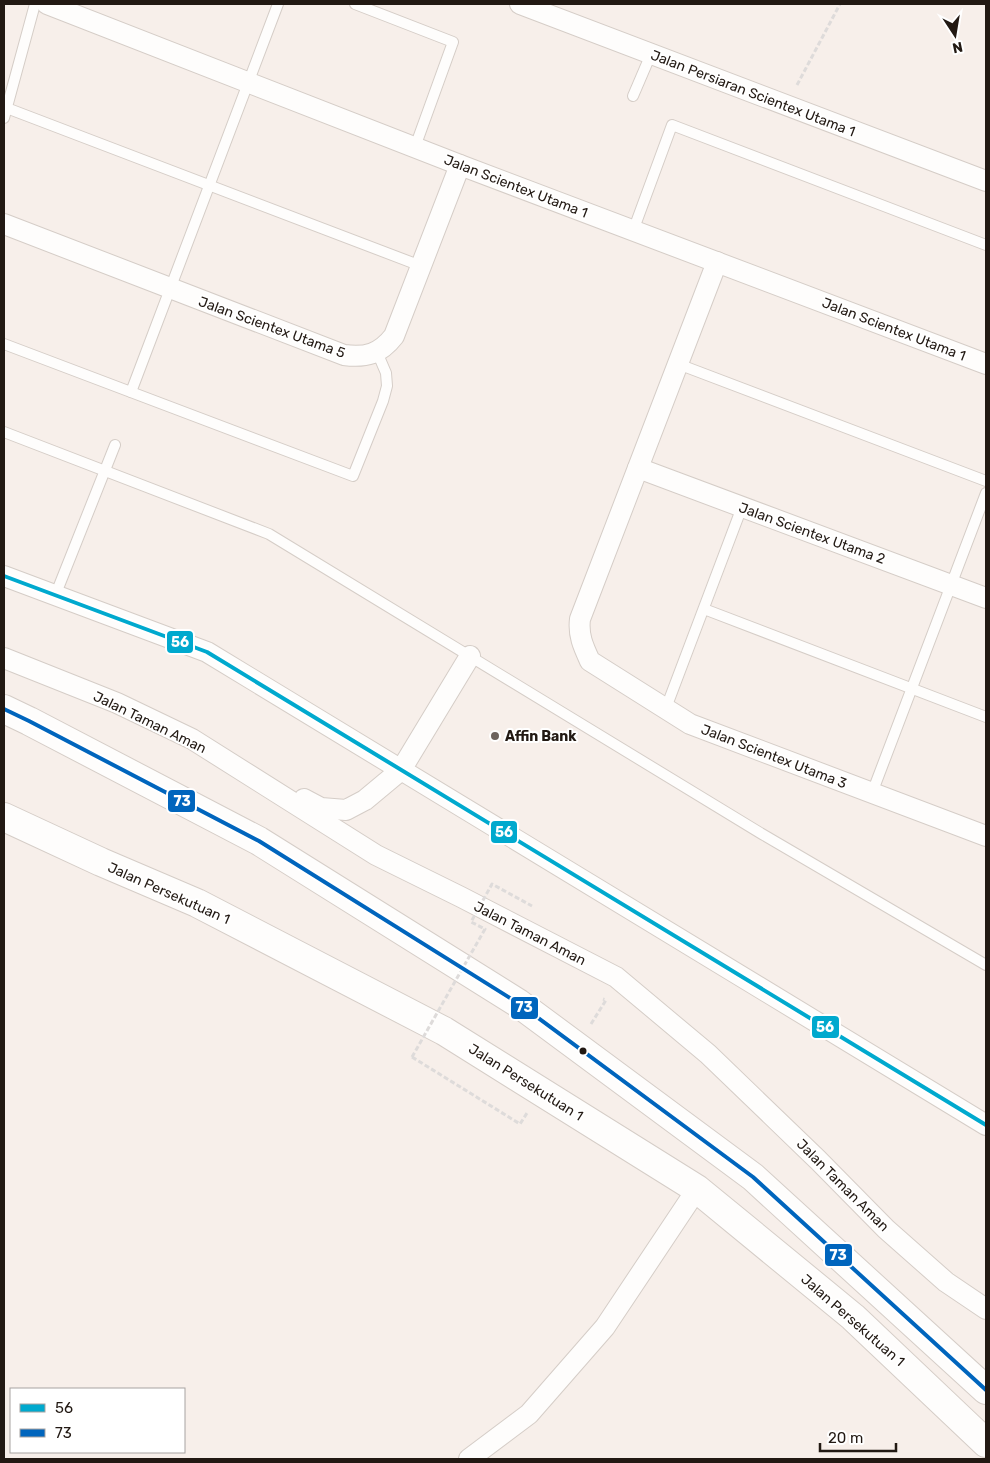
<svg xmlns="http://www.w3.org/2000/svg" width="990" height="1463" font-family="Rubik,sans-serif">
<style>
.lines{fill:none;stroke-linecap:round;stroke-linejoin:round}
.service-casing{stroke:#d5cdc7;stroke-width:12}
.minor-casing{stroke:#d5cdc7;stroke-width:22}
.trunk-casing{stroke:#d5cdc7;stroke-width:30}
.path{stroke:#dedbda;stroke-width:3;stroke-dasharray:5 2.5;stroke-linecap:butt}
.service{stroke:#fefdfc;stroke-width:10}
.minor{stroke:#fefdfc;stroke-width:20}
.trunk{stroke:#fefdfc;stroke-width:28}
.path-bridge{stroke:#dedbda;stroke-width:3;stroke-dasharray:5 2.5;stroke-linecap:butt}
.bus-1-casing{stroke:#fff;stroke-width:8}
.bus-2-casing{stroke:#fff;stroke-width:8}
.bus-1{stroke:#00a9ce;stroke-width:4}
.bus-2{stroke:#0065bd;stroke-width:4}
.poi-dot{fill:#6d645e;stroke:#fff;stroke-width:2}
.bus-dot{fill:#221913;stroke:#fff;stroke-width:2}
.labels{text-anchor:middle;stroke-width:4;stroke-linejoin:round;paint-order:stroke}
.street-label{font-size:14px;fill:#221913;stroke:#fff}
.poi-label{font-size:14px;font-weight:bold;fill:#221913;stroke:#fff;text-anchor:start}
.line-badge{stroke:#fff;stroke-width:2}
.badge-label{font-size:14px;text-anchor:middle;font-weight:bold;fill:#fff}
</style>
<rect width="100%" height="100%" fill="#f7efea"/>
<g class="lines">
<defs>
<g id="service">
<path d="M355,4l98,38 -38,105"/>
<path d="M633,96l18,-42"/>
<path d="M4,107l417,159"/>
<path d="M4,118l31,-114"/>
<path d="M633,231l39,-106 314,120"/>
<path d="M4,344l349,132 30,-75 4,-15 -1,-13 -9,-21"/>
<path d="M678,364l308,117"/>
<path d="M131,392l147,-388"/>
<path d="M4,432l265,102 493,300 224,131"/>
<path d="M55,596l60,-151"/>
<path d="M704,609l282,108"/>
<path d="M666,708l76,-201"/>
<path d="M872,793l114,-300"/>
</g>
<g id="minor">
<path d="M47,4l413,161 526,199"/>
<path d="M520,4l466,177"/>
<path d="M4,224l340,131c22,3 36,-1 50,-19l66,-171"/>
<path d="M717,262l-137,357c-2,16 3,27 10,42l100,63 296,112"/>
<path d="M638,468l348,130"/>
<path d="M4,576l203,76 779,473"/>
<path d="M4,658l113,45 75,36 184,116 85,42 155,80 92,77 110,106 68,69 60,53 40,27"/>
<path d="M304,799l17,9 25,2 19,-10 36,-30 69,-114"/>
<path d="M469,1459l60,-45 76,-87 92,-138"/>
</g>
<g id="trunk">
<path d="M4,709l25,12 230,120 259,162 235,174 233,213"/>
<path d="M4,817l97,45 96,41 247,128 253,158 156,128 133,126"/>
</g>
</defs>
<use href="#service" class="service-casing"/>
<use href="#minor" class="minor-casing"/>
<use href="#trunk" class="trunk-casing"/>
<g class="path">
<path d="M797,85l43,-81"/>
<path d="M591,1024l15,-24 -3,-1"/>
<path d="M412,1057l108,67 7,-11"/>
</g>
<use href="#service" class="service"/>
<use href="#minor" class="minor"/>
<use href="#trunk" class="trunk"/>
<path class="path-bridge" d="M412,1057l73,-128 -14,-7 21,-38 40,22"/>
<defs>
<path id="bus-1" d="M4,576l203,76 779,473"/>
<path id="bus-2" d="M4,709l25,12 230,120 259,162 235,174 233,213"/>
</defs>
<use href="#bus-1" class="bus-1-casing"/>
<use href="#bus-2" class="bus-2-casing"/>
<use href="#bus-1" class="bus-1"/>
<use href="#bus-2" class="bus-2"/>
</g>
<circle class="poi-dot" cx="495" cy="736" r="5"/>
<circle class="bus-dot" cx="583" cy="1051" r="4.5"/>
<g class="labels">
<g class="street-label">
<text transform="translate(753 93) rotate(21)" y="5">Jalan Persiaran Scientex Utama 1</text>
<text transform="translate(516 186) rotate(21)" y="5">Jalan Scientex Utama 1</text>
<text transform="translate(272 327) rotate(20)" y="5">Jalan Scientex Utama 5</text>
<text transform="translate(894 329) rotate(21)" y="5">Jalan Scientex Utama 1</text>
<text transform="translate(812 533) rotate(20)" y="5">Jalan Scientex Utama 2</text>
<text transform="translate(150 722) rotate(26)" y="5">Jalan Taman Aman</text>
<text transform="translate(774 756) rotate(21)" y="5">Jalan Scientex Utama 3</text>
<text transform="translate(169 893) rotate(24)" y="5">Jalan Persekutuan 1</text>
<text transform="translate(530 933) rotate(27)" y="5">Jalan Taman Aman</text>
<text transform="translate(526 1082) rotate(32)" y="5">Jalan Persekutuan 1</text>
<text transform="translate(843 1185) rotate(45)" y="5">Jalan Taman Aman</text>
<text transform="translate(853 1320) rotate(41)" y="5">Jalan Persekutuan 1</text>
</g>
<g class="poi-label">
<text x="505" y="741">Affin Bank</text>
</g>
</g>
<g class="line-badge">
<rect x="166" y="630" width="28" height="24" rx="5" fill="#00a9ce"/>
<rect x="167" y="789" width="29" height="24" rx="5" fill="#0065bd"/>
<rect x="490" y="820" width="28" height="24" rx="5" fill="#00a9ce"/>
<rect x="510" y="996" width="29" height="24" rx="5" fill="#0065bd"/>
<rect x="811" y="1015" width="29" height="24" rx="5" fill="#00a9ce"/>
<rect x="824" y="1243" width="29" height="24" rx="5" fill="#0065bd"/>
</g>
<g class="badge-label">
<text x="180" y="647">56</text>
<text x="182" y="806">73</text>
<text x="504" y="837">56</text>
<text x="524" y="1012">73</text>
<text x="825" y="1032">56</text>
<text x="838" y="1260">73</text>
</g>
<rect width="990" height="1463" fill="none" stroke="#221913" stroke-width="10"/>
<rect x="10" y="1388" width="175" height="65" fill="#ffffff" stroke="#a7a3a1"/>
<rect x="20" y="1404" width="25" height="8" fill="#00a9ce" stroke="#a7a3a1"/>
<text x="55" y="1413" font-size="15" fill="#221913">56</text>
<rect x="20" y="1429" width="25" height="8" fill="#0065bd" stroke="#a7a3a1"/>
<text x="55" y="1438" font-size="15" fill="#221913">73</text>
<g transform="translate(955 35) rotate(168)" stroke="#ffffff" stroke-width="4" paint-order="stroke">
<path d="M0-4L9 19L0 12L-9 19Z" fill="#221913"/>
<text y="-8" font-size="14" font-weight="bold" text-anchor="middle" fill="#221913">N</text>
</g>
<path d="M820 1443v8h76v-8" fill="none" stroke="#221913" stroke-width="2.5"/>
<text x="828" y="1443" font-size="15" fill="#221913" stroke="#ffffff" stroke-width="4" paint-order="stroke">20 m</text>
</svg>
